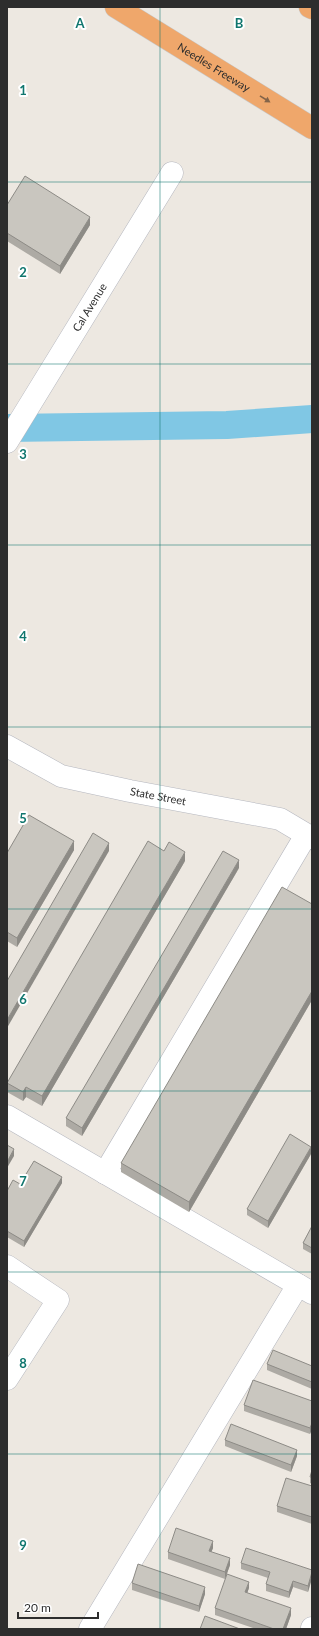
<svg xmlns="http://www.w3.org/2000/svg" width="319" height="1636" font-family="Lato,sans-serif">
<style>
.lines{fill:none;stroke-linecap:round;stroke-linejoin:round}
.canal{stroke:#80c7e4;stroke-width:28}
.minor-casing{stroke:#b5b7bf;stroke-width:23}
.highway-casing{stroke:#c8c8c8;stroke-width:23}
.minor{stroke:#fff;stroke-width:22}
.highway{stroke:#efa76b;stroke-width:22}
.wall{fill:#adaaa4}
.shaded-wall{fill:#8d8b86}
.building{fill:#c9c6bf;stroke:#8d8b86}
.oneway{fill:#846449}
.grid{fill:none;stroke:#0f766e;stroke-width:1;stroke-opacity:0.55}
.labels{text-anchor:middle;stroke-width:4;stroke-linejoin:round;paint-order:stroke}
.street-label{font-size:11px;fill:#2d2d2d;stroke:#fff}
.grid-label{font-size:13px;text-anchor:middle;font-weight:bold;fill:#0f766e;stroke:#fff;stroke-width:4;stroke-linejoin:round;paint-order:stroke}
</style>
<rect width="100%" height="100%" fill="#ede8e1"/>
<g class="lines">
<path class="canal" d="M7,428l220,-3 85,-6"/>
<defs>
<g id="minor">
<path id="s1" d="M7,442l165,-269"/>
<path id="s2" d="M7,746l54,30 69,15 150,28 32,19"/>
<path d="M7,1116l305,177"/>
<path d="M105,1173l201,-338"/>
<path d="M7,1266l51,34 -51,79"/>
<path d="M90,1629l208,-344"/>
<path d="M312,1629v-1"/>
</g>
<g id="highway">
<path id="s3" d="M116,7l196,121"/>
<path d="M310,7l2,1"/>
</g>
</defs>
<use href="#minor" class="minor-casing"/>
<use href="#highway" class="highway-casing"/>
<use href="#minor" class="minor"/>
<use href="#highway" class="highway"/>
</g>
<g class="wall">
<path d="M7,205l83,20 -30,49 -53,-33z"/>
<path d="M74,850l-57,97 -10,-6v-88z"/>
<path d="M185,861l-143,245 -16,-9 -3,4 -16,-9v-9z"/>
<path d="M239,868l-157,268 -16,-10v-8z"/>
<path d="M312,904v96l-123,212 -68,-40v-9z"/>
<path d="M311,1154l-43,74 -21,-13v-6z"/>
<path d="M62,1183l-38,64 -17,-10v-46z"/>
<path d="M312,1226v28l-9,-5v-6z"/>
<path d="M267,1364l45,2v23l-45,-19z"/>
<path d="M312,1401v28l-2,5 -66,-23v-6z"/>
<path d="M225,1440l72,16 -6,16 -66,-26z"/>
<path d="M312,1470v14l-2,-1v-6z"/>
<path d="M312,1486v38l-35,-12v-6z"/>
<path d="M213,1548l-2,4 19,13 -5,14 -57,-20v-7z"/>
<path d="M241,1563l71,7 -4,22 -15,-5 -4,11 -23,-7v-7l2,-6 -27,-9z"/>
<path d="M132,1583l73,11 -6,18 -67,-22z"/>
<path d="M249,1588l-2,5 44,22 -5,14h-30l-41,-14v-7z"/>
</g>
<g class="shaded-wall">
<path d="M90,217v8l-30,49v-8z"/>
<path d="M74,841v9l-57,97v-9z"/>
<path d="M109,843v8l-102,177v-8z"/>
<path d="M185,852v9l-143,245v-10z"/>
<path d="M239,860v8l-157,268v-8z"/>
<path d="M312,991v9l-123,212v-10z"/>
<path d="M26,1087v10l-3,4v-9z"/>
<path d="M311,1147v7l-43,74v-7z"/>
<path d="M14,1149v7l-7,12v-6z"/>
<path d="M62,1177v6l-38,64v-6z"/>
<path d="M312,1423v6l-2,5v-6z"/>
<path d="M297,1450v6l-6,16v-7z"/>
<path d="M213,1541v7l-4,10v-7z"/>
<path d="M230,1558v7l-5,14v-7z"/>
<path d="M312,1572v7l-4,13v-6z"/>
<path d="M293,1581v6l-4,11v-6z"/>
<path d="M249,1582v6l-4,11v-7z"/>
<path d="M205,1587v7l-6,18v-6z"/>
<path d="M291,1608v7l-5,14h-3z"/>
</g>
<g class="building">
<path d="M25,176l65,41 -30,49 -53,-33v-28z"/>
<path d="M29,815l45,26 -57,97 -10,-6v-79z"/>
<path d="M93,833l16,10 -102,177v-39z"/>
<path d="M148,841l16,10 5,-9 16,10 -143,244 -16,-9 -3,5 -16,-9z"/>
<path d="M223,851l16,9 -157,268 -16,-10z"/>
<path d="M282,887l30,17v87l-123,211 -68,-39z"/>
<path d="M290,1134l21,13 -43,74 -21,-12z"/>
<path d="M7,1145l7,4 -7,13z"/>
<path d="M34,1161l28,16 -38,64 -17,-10v-40l6,-11 7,4z"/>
<path d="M312,1226v22l-9,-5z"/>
<path d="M273,1350l39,16v16l-45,-18z"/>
<path d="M253,1380l59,21v22l-2,5 -66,-23z"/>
<path d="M231,1424l66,26 -6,15 -66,-25z"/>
<path d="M312,1470v7h-2z"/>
<path d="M286,1478l26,8v31l-35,-11z"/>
<path d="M176,1528l37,13 -4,10 21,7 -5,14 -57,-20z"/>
<path d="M246,1548l66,22v2l-4,14 -15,-5 -4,11 -23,-8 4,-12 -29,-9z"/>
<path d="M138,1564l67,23 -6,19 -67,-23z"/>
<path d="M227,1574l22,8 -4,10 46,16 -8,21h-9l-59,-21z"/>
<path d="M205,1616l35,13h-40z"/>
</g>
<defs><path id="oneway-solid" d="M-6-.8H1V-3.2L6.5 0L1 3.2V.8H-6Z"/></defs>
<use class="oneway" href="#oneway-solid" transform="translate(265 99) rotate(32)"/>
<path class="grid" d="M160,7v1622M7,182h305M7,364h305M7,545h305M7,727h305M7,909h305M7,1091h305M7,1272h305M7,1454h305"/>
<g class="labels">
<g class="street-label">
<text dy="4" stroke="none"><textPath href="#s3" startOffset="115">Needles Freeway</textPath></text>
<text dy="4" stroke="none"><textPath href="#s1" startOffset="158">Cal Avenue</textPath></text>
<text dy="4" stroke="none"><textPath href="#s2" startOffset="161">State Street</textPath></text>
</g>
</g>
<g class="grid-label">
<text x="80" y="28">A</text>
<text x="239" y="28">B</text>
<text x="23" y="95">1</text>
<text x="23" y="277">2</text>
<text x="23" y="459">3</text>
<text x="23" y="641">4</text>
<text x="23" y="823">5</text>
<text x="23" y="1004">6</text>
<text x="23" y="1186">7</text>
<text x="23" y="1368">8</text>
<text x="23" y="1550">9</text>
</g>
<rect width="319" height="1636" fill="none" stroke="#2d2d2d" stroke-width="16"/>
<path d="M18 1612v6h80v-6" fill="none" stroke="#2d2d2d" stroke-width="2"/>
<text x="24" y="1612" font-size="12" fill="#2d2d2d" stroke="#ffffff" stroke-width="3" paint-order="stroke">20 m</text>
</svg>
